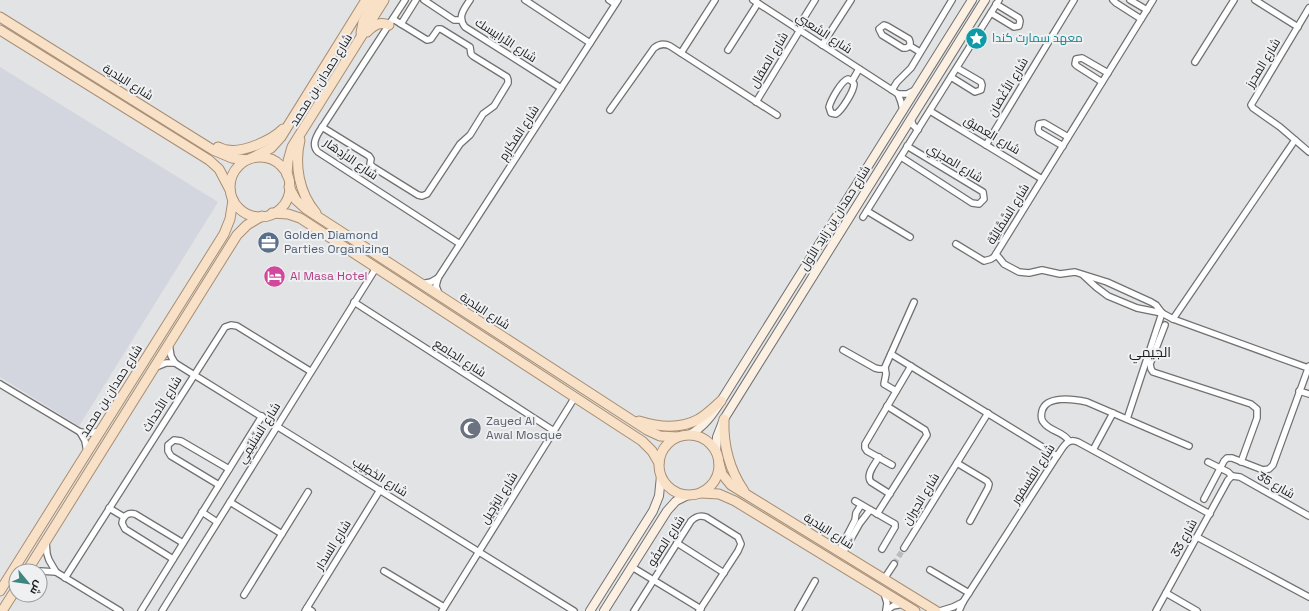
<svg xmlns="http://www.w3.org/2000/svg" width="1309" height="611" font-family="'Space Grotesk',Cairo,sans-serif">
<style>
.built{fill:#d3d6de}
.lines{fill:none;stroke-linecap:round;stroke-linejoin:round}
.minor-tunnel{stroke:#babbbc;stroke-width:5.5;stroke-dasharray:5.5 3;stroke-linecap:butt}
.minor-casing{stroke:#717172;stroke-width:8}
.secondary-casing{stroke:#717172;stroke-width:10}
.primary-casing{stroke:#a88e73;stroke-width:11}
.minor{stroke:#fff;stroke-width:5.5}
.secondary{stroke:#fcf0e3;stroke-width:8}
.primary{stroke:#f9e1c8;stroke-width:9}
.labels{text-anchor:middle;stroke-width:4;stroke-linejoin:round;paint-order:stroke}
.street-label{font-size:12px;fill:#1a1a1b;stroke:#eff0f1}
.culture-label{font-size:12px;fill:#0d838f;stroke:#eff0f1;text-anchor:start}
.service-label{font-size:12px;fill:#4e5e75;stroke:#eff0f1;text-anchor:start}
.hotel-label{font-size:12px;fill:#b23c85;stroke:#eff0f1;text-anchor:start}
.worship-label{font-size:12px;fill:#5b616d;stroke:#eff0f1;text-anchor:start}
.quarter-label{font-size:14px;fill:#1a1a1b;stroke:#eff0f1}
</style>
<rect width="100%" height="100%" fill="#e2e3e4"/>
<path class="built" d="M0,67l218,135 -139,224 -79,-49z"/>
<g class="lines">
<path class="minor-tunnel" d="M894,564l10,-16"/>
<defs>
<g id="minor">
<path d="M405,0l-86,132c-4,7 -7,14 -1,20l142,92"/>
<path d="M424,0l30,20h7"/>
<path d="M470,0c-6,9 -13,17 -5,27l96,61"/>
<path d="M525,0l65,43"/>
<path d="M609,0l6,4"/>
<path d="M753,0l145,94 3,8 2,8"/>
<path d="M1113,0l3,3 25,16"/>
<path d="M1130,0l17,10"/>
<path d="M1255,0l43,27"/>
<path d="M1309,8l-58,97 2,3 27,19 29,25"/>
<path d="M991,13l23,14 5,-1 1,-5 -1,-3 -23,-14"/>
<path d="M401,24l15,-24"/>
<path d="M884,25l3,1 22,13 1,3v4l-4,2h-3l-21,-13 -3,-6z"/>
<path d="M797,29l18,-29"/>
<path d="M822,45l29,-45"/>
<path d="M910,46l10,6"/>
<path d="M728,50l30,-47"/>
<path d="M681,53l34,-53"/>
<path d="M1195,62l39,-62"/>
<path d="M951,77l24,15 6,-2 1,-5 -1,-3 -24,-14"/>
<path d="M848,79l4,2 2,3c0,7 -12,26 -18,30l-5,-1 -2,-6c2,-7 12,-26 19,-28z"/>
<path d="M852,81l7,-12"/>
<path d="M1102,82l-25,-16 -2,-2 1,-5 6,-1 26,15"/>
<path d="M892,90l5,-8 14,-14 41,-68"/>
<path d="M898,94h9l8,-4"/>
<path d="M756,102l44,-72"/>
<path d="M610,110l44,-62c5,-4 10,-5 16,-2l107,69"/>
<path d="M930,111l112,68"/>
<path d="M911,119l2,6 5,5"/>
<path d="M322,127l47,29 2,3 -1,5 3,3 45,28 4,1 5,-2 33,-50 10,-9 13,-21 11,-8 14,-23v-3l-1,-3 -34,-21 -2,-2 -1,-7 -29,-18h-3l-7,10 -4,1 -34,-21"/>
<path d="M986,145l88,-145"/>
<path d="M1063,146l-24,-14 -1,-3 1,-5 5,-1 24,14"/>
<path d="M901,157l71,46 7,1 5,-5 -1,-7 -76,-46"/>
<path d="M867,211l43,26"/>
<path d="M863,217l136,-217"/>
<path d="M956,244l28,17 7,-2 3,-2 159,-257"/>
<path d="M996,254l8,10 15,8 10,1 13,-3 18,4 15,-2 32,10 44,20 5,3 6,8"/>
<path d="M1083,275l13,12 12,9 29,12 25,5 11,6 135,49"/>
<path d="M421,284l10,-2 7,-4"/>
<path d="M439,294l-3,-8 2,-8 180,-278"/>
<path d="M354,302l200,129"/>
<path d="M1173,319l122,-179"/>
<path d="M1165,325l-15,39 1,5 2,3 98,32 6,5v9l-16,44"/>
<path d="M169,344l2,12 4,7 399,248"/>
<path d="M843,350l32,18 4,1h6"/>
<path d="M891,354l166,102"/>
<path d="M156,367l10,-4h9"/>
<path d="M0,384l80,48 5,9 2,11"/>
<path d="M896,391l-12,-7 2,-10 -1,-7 29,-65"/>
<path d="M1299,391l10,3"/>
<path d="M1127,419l35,-106"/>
<path d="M80,432l11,1 9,-2"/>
<path d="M1069,441c-6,-10 -18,-9 -25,-18 -3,-3 -3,-8 -2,-12 4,-16 32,-12 45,-9l102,44"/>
<path d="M1093,450l20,-37"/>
<path d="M879,457c-4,7 -14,18 -8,25l19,12"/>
<path d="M1208,462l20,10 4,4"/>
<path d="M957,463l30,18 2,3 -1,4 -18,33"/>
<path d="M892,465l-25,-14 -2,-3v-4l46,-78"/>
<path d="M1232,476l8,1 69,39"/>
<path d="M219,485l-48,-29 -3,-5v-6l6,-5 7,1 48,28"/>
<path d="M1204,499l20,-38 3,-3h5l31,12 6,-1 4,-4 36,-99"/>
<path d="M855,501l40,23v3l-13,22"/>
<path d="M230,502l52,32"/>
<path d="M109,508l15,9"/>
<path d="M202,512l15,10"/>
<path d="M877,514l50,-79 -2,-5 -38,-24"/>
<path d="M1197,537l112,60"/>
<path d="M46,542l1,12 2,6 7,12 64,39"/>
<path d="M677,543l47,30"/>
<path d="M904,548l84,-135"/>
<path d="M839,551l16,-31 1,-7 5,-8"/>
<path d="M843,553l17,-30 10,-13"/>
<path d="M173,559l-48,-30 -3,-6c1,-7 6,-11 13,-9l48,29"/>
<path d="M632,567l69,42"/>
<path d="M930,570l39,23"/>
<path d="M40,571l16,1"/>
<path d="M384,571l60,36"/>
<path d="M65,578l160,-251 6,-2 6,1 73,45"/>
<path d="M884,579l10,-15"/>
<path d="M884,593l3,10 -1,7"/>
<path d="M1166,593l31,18"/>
<path d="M244,595l64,-103"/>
<path d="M307,608l5,3"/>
<path d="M141,611l121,-195"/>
<path d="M162,611l214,-343"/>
<path d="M305,611l75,-121"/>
<path d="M442,611l133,-214"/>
<path d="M634,611l57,-90c5,-5 9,-6 15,-4l32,20 3,7 -3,7 -39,60"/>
<path d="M798,611l17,-30"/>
<path d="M886,611l7,-5 10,-2"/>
<path d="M940,611l13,-4 10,-5"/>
<path d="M959,611l4,-9 94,-146c6,-8 10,-19 21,-14l132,72"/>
<path d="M1156,611l72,-131 4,-4"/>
</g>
<g id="secondary">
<path d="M689,435c15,-8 23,-20 32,-34l251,-401"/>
<path d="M716,452l1,-15 7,-18 261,-419"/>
<path d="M590,611l63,-100 6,-15 2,-20"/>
<path d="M604,611l63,-100 9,-10 12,-6"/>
</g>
<g id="primary">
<path d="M0,17l213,133 19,8 15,2"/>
<path d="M0,30l209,130 10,9 11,21"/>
<path d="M367,32c7,-7 13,-11 22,-7"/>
<path d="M361,33l2,-11 12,-22"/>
<path d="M300,140c-6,25 -1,53 16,73"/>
<path d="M218,147c3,1 6,3 9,3 17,3 45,-10 56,-21"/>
<circle cx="260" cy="187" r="30"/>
<path d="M252,158l19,-10 10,-11 85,-137"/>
<path d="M287,175l1,-14 4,-14 92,-147"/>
<path d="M289,187l7,13 10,9 341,221 13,6 18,1"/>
<path d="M272,213l16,1 12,4 342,223 10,10 7,12"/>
<path d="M724,419c-1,26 5,50 20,72"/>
<path d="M639,421c19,6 42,8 60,-2 8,-5 15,-12 22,-18"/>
<circle cx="689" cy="465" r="30"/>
<path d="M719,463l3,11 9,11 205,126"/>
<path d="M701,493l18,1 16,7 180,110"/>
<path d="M27,571l210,-336 10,-10 15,-9"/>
<path d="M0,591l224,-357 6,-15 3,-19"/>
<path d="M2,611l14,-22"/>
</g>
</defs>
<use href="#minor" class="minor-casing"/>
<use href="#secondary" class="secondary-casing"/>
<use href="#primary" class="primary-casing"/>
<use href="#minor" class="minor"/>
<use href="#secondary" class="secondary"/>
<use href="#primary" class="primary"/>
</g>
<defs>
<symbol id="sight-disc" viewBox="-11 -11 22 22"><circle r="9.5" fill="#0f9aa8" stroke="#eff0f1"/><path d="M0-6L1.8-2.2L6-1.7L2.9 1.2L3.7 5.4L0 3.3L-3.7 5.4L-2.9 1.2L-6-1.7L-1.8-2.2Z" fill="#fff"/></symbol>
<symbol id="office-disc" viewBox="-11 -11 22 22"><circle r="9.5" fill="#5c6f8a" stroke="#eff0f1"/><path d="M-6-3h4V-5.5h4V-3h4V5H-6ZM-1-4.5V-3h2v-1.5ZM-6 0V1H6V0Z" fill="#fff"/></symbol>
<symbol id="hotel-disc" viewBox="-11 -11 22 22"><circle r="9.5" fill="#d1479c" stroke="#eff0f1"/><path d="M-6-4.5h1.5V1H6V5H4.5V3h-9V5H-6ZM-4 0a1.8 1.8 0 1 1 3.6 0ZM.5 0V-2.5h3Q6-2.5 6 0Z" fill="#fff"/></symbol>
<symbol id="mosque-disc" viewBox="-11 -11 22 22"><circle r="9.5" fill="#6b7280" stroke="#eff0f1"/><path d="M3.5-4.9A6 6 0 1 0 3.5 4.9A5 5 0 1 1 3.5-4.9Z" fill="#fff"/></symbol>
</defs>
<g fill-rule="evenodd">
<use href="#sight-disc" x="964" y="26" width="25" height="25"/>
<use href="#office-disc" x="256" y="230" width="25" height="25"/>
<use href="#hotel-disc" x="262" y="264" width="25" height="25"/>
<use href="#mosque-disc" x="458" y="416" width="25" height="25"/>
</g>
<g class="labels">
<g class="street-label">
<text transform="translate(824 33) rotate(33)" y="4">شارع الشعبي</text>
<text transform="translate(506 40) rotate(33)" y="4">شارع الأرابيسك</text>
<text transform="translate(769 60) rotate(-59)" y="4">شارع الصقال</text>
<text transform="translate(1263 63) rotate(-59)" y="4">شارع المحرز</text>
<text transform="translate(321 80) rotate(-58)" y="4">شارع حمدان بن محمد</text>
<text transform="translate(128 82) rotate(32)" y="4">شارع البلدية</text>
<text transform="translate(1008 87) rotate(-59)" y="4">شارع الأَغْصَان</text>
<text transform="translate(519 133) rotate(-57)" y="4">شارع المَكَارِم</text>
<text transform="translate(992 135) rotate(31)" y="4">شارع العميق</text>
<text transform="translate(351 159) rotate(35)" y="4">شارع الازْدِهَار</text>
<text transform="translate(955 163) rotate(31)" y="4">شارع المجزي</text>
<text transform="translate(1008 214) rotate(-58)" y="4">شارع السَّمَّالِيَّة</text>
<text transform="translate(835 218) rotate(-58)" y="4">شارع حمدان بن زايد الأول</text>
<text transform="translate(485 311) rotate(33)" y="4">شارع البلدية</text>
<text transform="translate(460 358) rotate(33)" y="4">شارع الجامع</text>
<text transform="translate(111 391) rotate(-58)" y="4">شارع حمدان بن محمد</text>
<text transform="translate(162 404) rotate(-58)" y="4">شارع الأحداث</text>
<text transform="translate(259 433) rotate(-58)" y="4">شارع السِّلَيْمِي</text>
<text transform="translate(1033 474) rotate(-57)" y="4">شارع الفُسفور</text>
<text transform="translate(380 477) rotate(32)" y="4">شارع الخَطِيب</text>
<text transform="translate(1276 485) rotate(30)" y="4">شارع 35</text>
<text transform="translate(499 498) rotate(-58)" y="4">شارع البَرْجِيل</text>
<text transform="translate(921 499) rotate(-58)" y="4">شارع الجيران</text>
<text transform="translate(829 531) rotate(32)" y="4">شارع البلدية</text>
<text transform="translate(1184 538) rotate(-61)" y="4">شارع 33</text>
<text transform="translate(666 541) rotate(-57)" y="4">شارع الصفُو</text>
<text transform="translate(333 545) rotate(-58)" y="4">شارع السدار</text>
</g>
<g class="culture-label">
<text x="992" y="42">معهد سمارت كندا</text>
</g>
<g class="service-label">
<text x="284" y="239">Golden Diamond<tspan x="284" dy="14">Parties Organizing</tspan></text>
</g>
<g class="hotel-label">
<text x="290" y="280">Al Masa Hotel</text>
</g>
<g class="worship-label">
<text x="486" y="425">Zayed Al<tspan x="486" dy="14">Awal Mosque</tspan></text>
</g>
<g class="quarter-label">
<text x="1150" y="357">الجيمي</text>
</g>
</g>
<g transform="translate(28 583) rotate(119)"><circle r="19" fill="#eff0f1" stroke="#9a9a9b"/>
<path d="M0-3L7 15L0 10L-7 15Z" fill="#3d857f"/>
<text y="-6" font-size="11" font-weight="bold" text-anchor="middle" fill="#1a1a1b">ش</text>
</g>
</svg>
